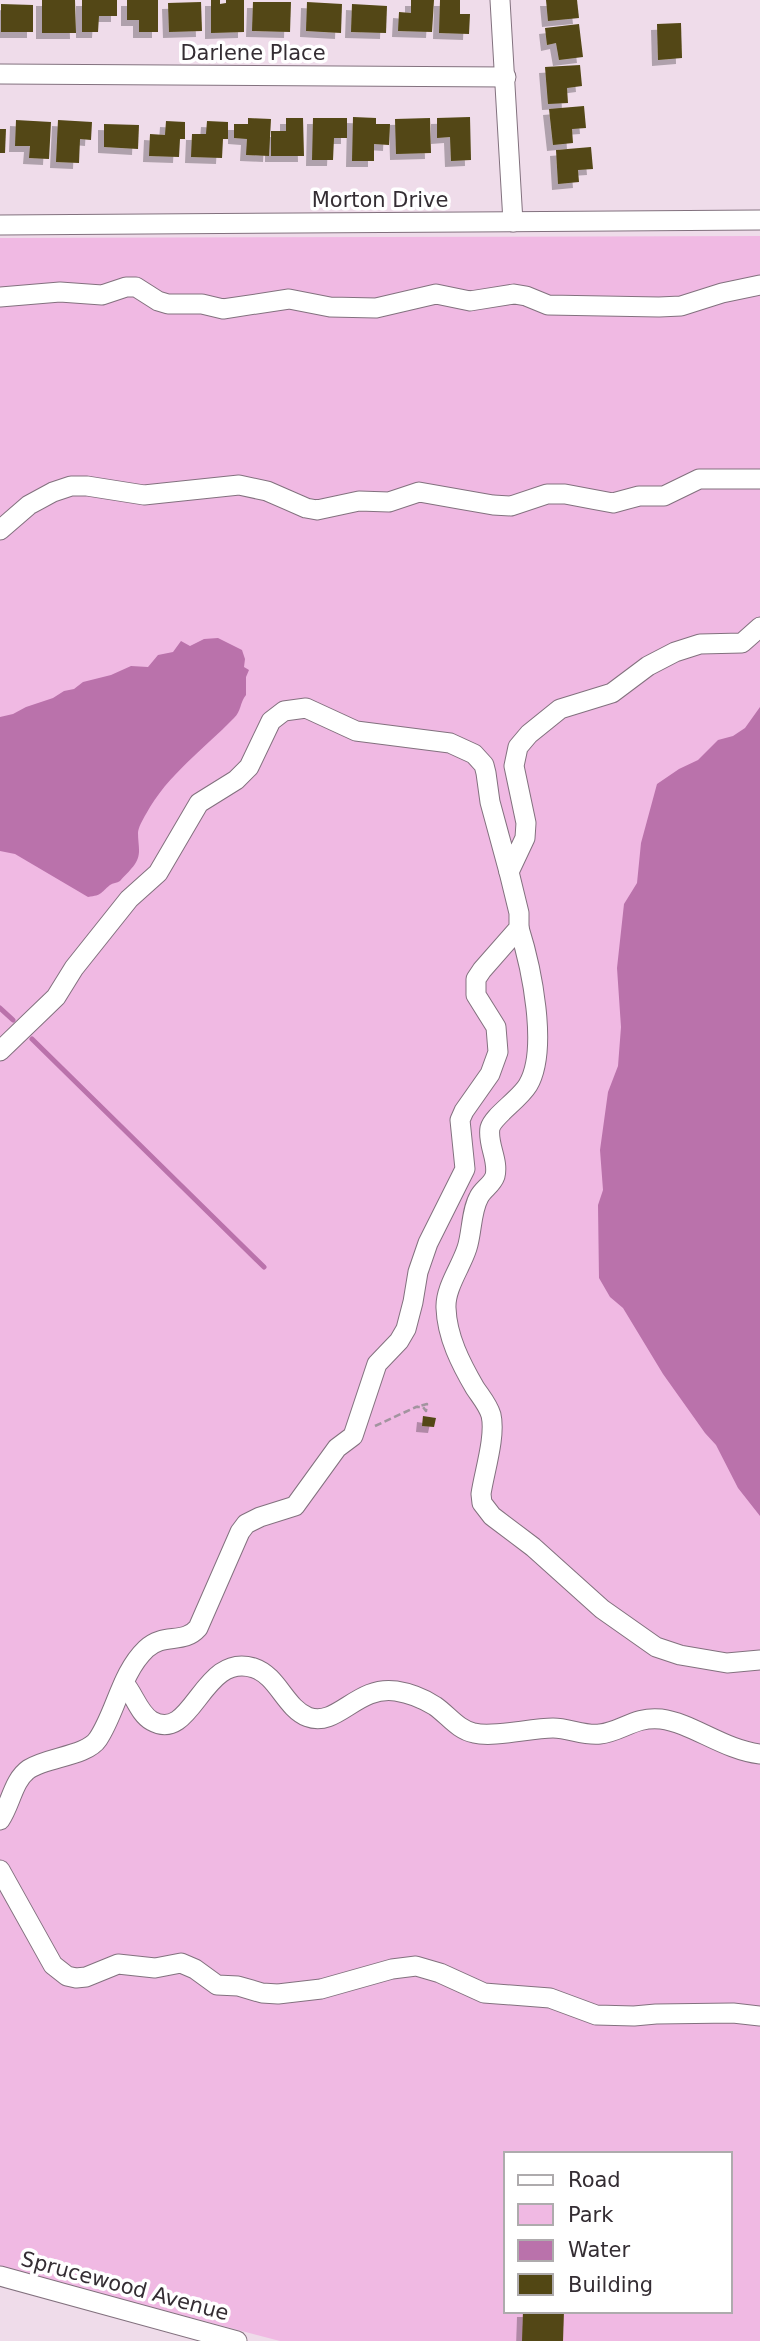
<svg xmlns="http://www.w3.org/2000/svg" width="760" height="2341" font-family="'DejaVu Sans',sans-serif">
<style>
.green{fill:#f0b9e3;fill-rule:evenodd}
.water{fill:#ba72ab}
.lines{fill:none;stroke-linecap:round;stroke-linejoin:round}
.stream{stroke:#ba72ab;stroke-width:5}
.building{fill:#524714;filter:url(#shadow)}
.minor-casing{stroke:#82717e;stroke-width:21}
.path{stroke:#a2949f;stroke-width:2.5;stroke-dasharray:7 3.5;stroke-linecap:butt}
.minor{stroke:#fff;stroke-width:19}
.labels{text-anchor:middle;stroke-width:7;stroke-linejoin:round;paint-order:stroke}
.street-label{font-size:21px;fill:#342d33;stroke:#fff}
</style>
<defs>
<filter id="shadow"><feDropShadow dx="-6" dy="6" stdDeviation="0" flood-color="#0004"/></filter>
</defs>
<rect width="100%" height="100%" fill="#efdcea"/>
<path class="green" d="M760,236v2105h-480l-280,-74v-2029zM506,2154h224v157h-224z"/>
<g class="water">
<path d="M218,638l24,12 3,9 -1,8 5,3 -3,7v18c-6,7 -5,17 -12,23 -30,31 -67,57 -88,96 -3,5 -8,14 -8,19 0,15 5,23 -7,36 -3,4 -8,8 -11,12 -3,2 -7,2 -10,4 -10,8 -7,10 -22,12l-73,-43 -15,-3v-134l13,-3 13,-7 27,-9 11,-7 10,-2 9,-7 28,-7 20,-9 17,1 10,-12 15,-3 8,-11 9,5 14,-7z"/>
<path d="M760,707v809l-22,-28 -22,-43 -11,-12 -42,-59 -40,-66 -13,-11 -11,-19 -1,-73 5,-15 -3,-40 8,-58 10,-26 3,-39 -4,-59 7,-64 13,-21 4,-40 16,-59 22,-15 19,-9 20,-20 15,-4 12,-8z"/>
</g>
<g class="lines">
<g class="stream">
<path d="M0,1008l13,12"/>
<path d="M32,1039l232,228"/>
</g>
</g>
<g class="building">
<path d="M42,0h33l1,33h-34z"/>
<path d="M82,0h35v16h-18l-1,16h-16z"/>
<path d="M127,0h31v32h-19v-12h-12z"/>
<path d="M211,0h9v4l6,-1v-3h18v32l-33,1z"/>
<path d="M411,0h23l-2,32 -34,-1 1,-19 12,1z"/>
<path d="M440,0h20v14h10l-1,20 -30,-1z"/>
<path d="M546,0h31l2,18 -31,3z"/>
<path d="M201,2l1,29 -33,1 -1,-29z"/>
<path d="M253,2h38l-1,30 -38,-1z"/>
<path d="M307,2l35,2 -1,29 -35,-2z"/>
<path d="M1,4l32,1v27h-32z"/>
<path d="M352,4l35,2 -1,27 -35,-1z"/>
<path d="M681,23l1,35 -24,2 -1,-36z"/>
<path d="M579,24l4,33 -24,3 -3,-17 -9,2 -2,-17z"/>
<path d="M580,65l2,21 -15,2 1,15 -20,1 -3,-37z"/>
<path d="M584,106l2,22 -14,1 1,14 -20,2 -4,-36z"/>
<path d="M353,117l23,1v6h14l-1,21 -15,-1v17h-22z"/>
<path d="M470,117l1,43 -20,1 -1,-24 -13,1v-20z"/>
<path d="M248,118l23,1 -2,37 -23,-1 1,-16 -13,-1v-14h14z"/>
<path d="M286,118h17l1,38h-33v-25h15z"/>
<path d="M313,118h34v20h-13l-1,22h-21z"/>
<path d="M430,118l1,35 -35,1 -1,-35z"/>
<path d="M16,120l35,2 -2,37 -20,-1 1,-12h-15z"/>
<path d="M58,120l34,2 -1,18 -11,-1 -1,24 -23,-1z"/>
<path d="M166,121l19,1v17h-5l-1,18 -30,-1 1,-22 15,1z"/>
<path d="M207,121l21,1v17h-5l-1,19 -31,-1 1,-23h14z"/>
<path d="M104,124l35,1 -1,24 -34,-2z"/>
<path d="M0,129h6l-1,24h-5z"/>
<path d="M591,147l2,22 -15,1 1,12 -21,2 -2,-34z"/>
<path d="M423,1416l13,2 -2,9 -12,-1z"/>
<path d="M523,2311h41l-1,30h-41z"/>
</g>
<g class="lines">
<defs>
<g id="minor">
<path d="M500,0l13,222"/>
<path d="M0,74l506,3"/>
<path d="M0,225l760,-5"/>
<path d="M0,297l60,-5 42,3 24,-8h10l22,14 10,3h34l21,5 66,-10 41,8 46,1 60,-14 34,7 44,-7 12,2 22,9 111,2 22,-1 41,-13 38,-8"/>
<path d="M0,530l29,-25 24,-13 18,-6h16l57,9 95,-10 28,6 39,17 11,2 42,-9 30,1 30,-10 74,13 18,1 36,-12h18l48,9 26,-7h25l35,-17h61"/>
<path d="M519,928c12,38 30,121 9,157 -9,15 -35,31 -38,43 -3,16 9,32 5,48 -3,9 -12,13 -16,21 -8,14 -7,36 -12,51 -6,19 -22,40 -21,60 1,29 15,56 29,80 6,9 13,17 16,27 5,21 -7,58 -10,79l1,9 10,13 41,31 69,62 54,38 24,8 47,8 33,-3"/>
<path d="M0,1051l56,-54 18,-29 55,-69 29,-26 41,-70 37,-23 13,-13 22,-46 13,-10 22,-3 50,23 94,12 24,11 10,11 2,8 4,29 19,70 16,-34 1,-15 -12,-57 4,-19 11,-13 31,-25 52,-16 36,-27 27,-14 25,-8 42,-1 18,-16"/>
<path d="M124,1683c10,11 15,31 28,38 41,23 50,-70 102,-53 24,8 31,40 54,49 29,11 49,-32 88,-26 13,2 28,8 39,15 13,9 23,24 39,27 20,5 56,-5 79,-5 16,0 31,8 47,6 21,-2 35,-18 61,-15 31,4 63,31 99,35"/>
<path d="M0,1820c11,-16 13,-40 29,-51 18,-12 58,-13 69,-30 18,-27 23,-66 48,-90 18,-17 37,-4 52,-21l42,-96 6,-8 14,-7 35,-11 42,-58 16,-12 24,-72 22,-23 7,-12 7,-27 5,-30 10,-29 37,-74 -5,-49 4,-9 26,-37 8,-22 -2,-25 -20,-32v-16l6,-9 37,-42v-15l-10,-41"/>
<path d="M0,1870l53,95 14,11 9,2 10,-1 32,-13 37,4 26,-5 14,6 22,16 21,1 24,7 16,1 43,-5 71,-20 24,-3 24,7 44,20 66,5 46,17 38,1 22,-2 77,-1 27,3"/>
<path d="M0,2276l237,65"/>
</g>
</defs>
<use href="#minor" class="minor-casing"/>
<path class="path" d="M375,1426l41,-19h7l3,4 1,-7 -11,3"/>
<use href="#minor" class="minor"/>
</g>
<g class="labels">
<g class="street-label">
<text x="253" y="60">Darlene Place</text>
<text x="380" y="207">Morton Drive</text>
<text transform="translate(125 2286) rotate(15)" y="7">Sprucewood Avenue</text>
</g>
</g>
<rect x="504" y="2152" width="228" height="161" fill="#ffffff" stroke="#aeabad" stroke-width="2"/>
<rect x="518" y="2175" width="35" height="10" fill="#ffffff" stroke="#aeabad" stroke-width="2"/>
<text x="568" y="2187" font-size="21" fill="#342d33">Road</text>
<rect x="518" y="2204" width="35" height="21" fill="#f0b9e3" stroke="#aeabad" stroke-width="2"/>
<text x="568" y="2222" font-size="21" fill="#342d33">Park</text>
<rect x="518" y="2240" width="35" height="21" fill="#ba72ab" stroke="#aeabad" stroke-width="2"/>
<text x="568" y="2257" font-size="21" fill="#342d33">Water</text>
<rect x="518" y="2274" width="35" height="21" fill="#524714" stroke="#aeabad" stroke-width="2"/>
<text x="568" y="2292" font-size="21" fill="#342d33">Building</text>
</svg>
